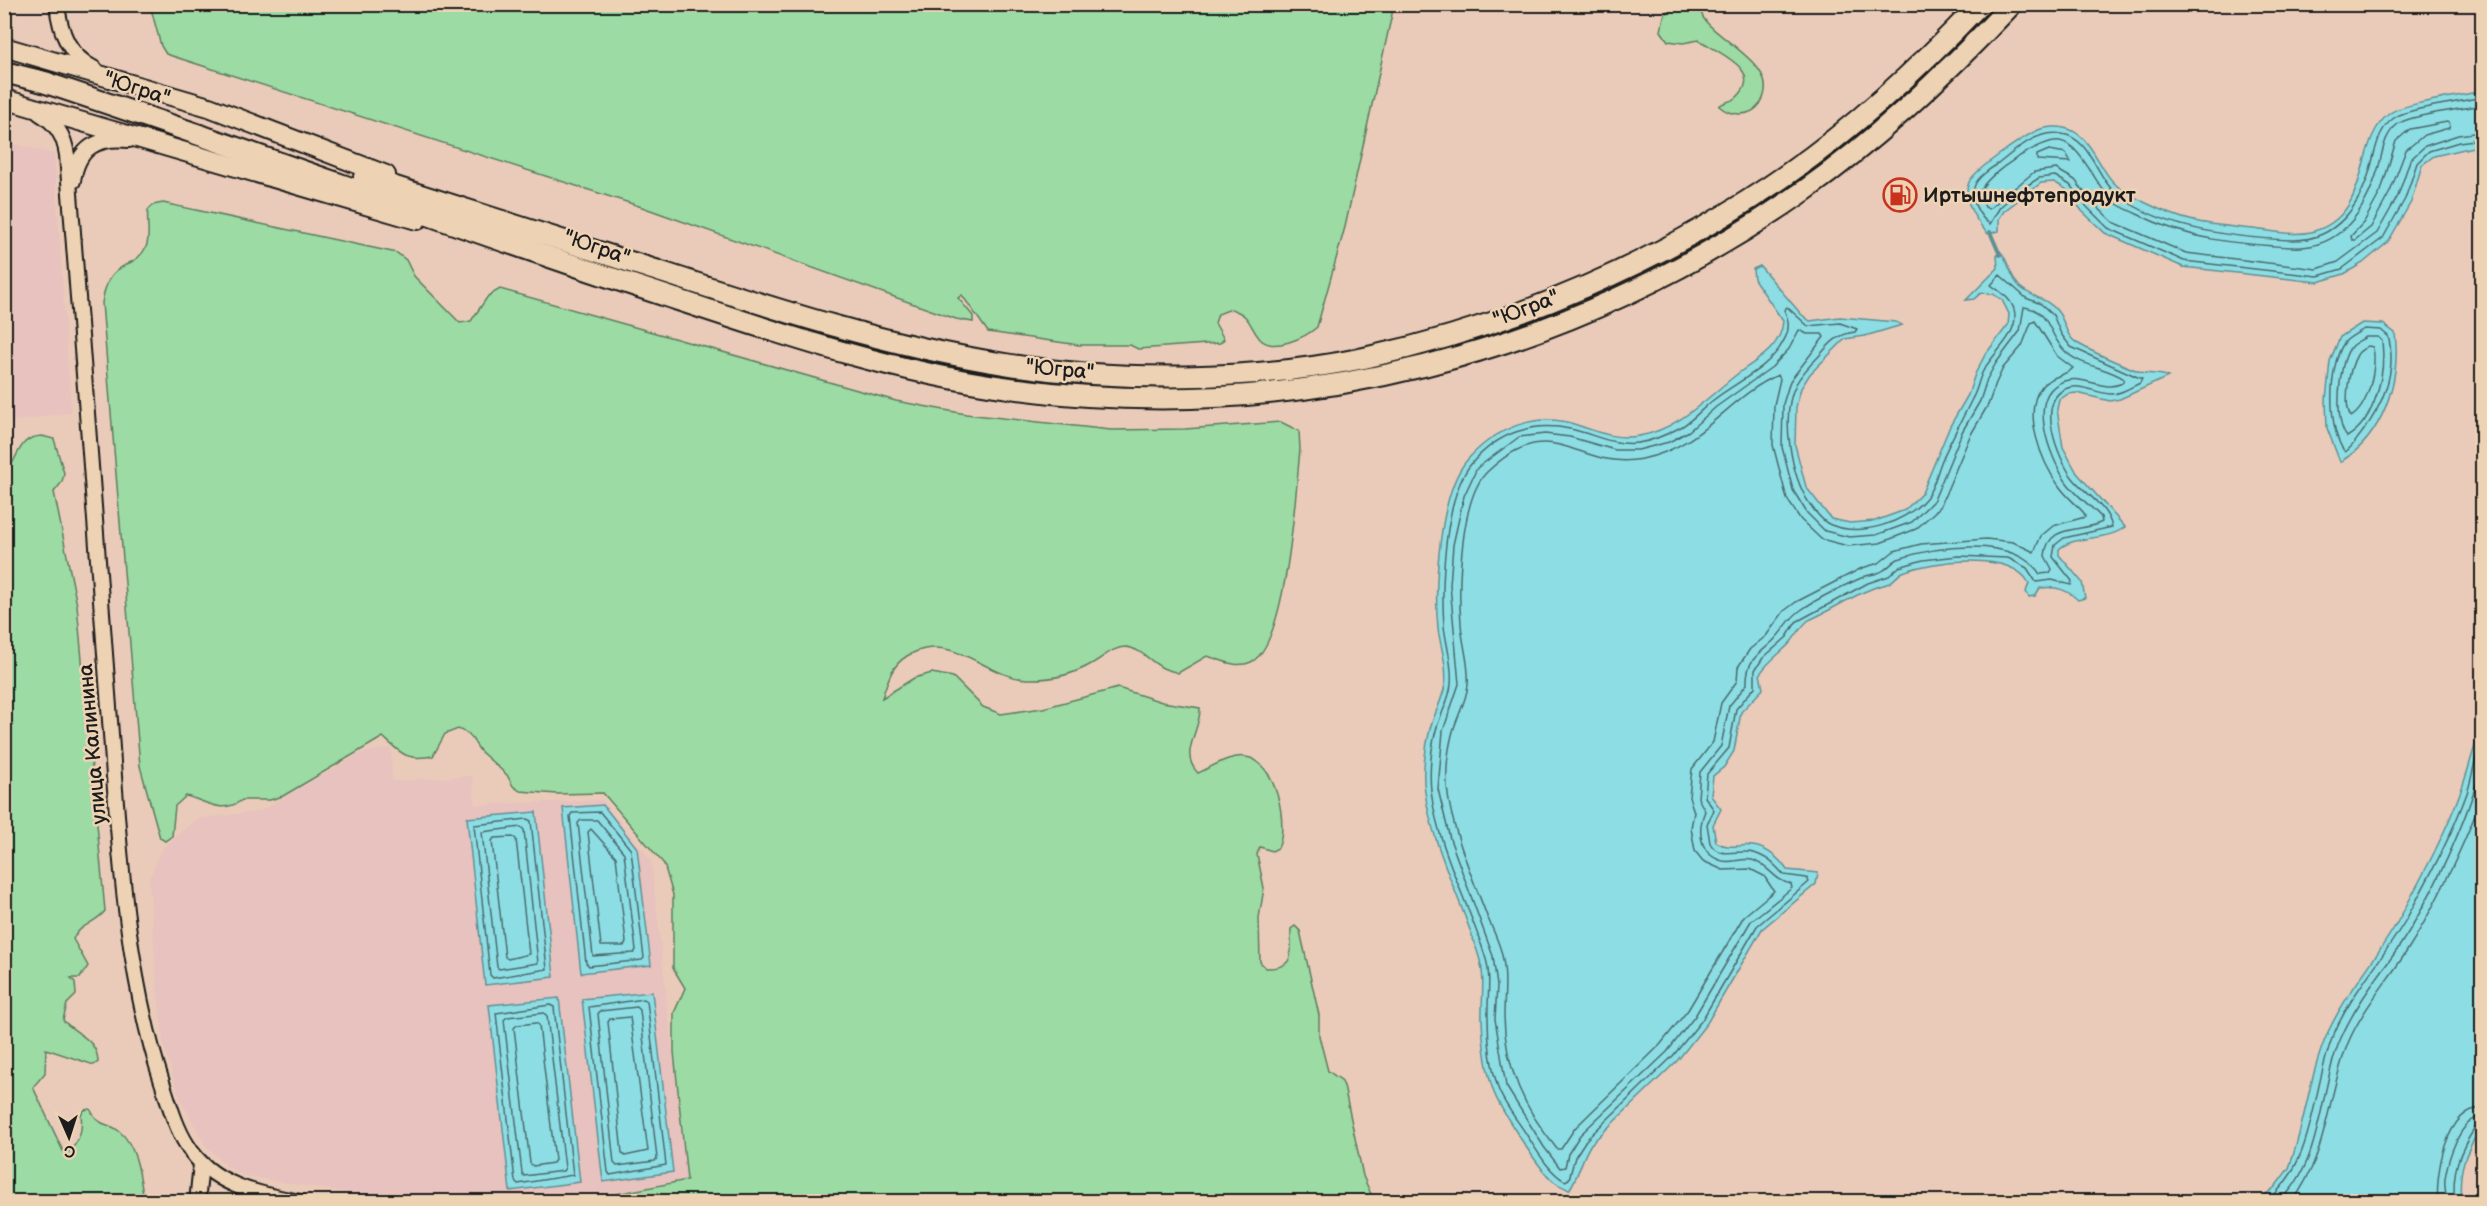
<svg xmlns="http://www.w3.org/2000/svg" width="2487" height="1206" font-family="'Balsamiq Sans',sans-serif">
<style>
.built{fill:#e7c2be}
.green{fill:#9cdba4;stroke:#5c7c60;stroke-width:1.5}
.water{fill:#8cdee4;stroke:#5f9094;stroke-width:1.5}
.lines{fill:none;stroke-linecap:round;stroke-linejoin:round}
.shore{stroke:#496a6c;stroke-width:1.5}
.stream{stroke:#5f9094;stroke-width:4}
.minor-casing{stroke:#1c1c1c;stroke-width:18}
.major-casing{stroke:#1c1c1c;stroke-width:22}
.highway-casing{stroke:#1c1c1c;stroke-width:24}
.minor{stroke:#edd2b4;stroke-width:14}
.major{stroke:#edd2b4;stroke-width:18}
.highway{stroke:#edd2b4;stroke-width:20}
.labels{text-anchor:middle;stroke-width:5;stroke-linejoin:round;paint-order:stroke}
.street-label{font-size:21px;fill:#1c1c1c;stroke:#edd2b4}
.poi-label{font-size:21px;font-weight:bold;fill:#1c1c1c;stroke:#edd2b4;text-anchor:start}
</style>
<rect width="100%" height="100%" fill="#eacbb9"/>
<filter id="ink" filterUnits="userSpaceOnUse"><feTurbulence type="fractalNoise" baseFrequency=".0167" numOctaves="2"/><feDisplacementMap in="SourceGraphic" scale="12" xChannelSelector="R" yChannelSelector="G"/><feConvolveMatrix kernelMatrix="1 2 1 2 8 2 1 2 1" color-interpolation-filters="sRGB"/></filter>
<g filter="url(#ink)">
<g class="built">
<path d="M14,144l40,10 17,258 -66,11 -1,-246z"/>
<path d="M391,748l1,33 80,-5 3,29 127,-5 49,60 36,320 -116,21 -170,1 -160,-27 -17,-11 -20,-21 -24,-44 -16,-53 -7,-60 -8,-107 12,-29 35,-31 65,-8 100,-58z"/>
</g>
<g class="green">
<path d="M150,5v-1l1244,1 -49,222 -28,100c-11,10 -44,26 -57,12 -12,-14 -8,-23 -29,-30l-13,5 -3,9 9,16 -4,4 -82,6 -8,-4h-51l-91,-13 -26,-37 -4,3 15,18v6l-17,-3 -314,-112 -476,-153 -5,-8z"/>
<path d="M1672,5h30c-13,27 87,55 58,99 -10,14 -30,12 -41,2 5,-5 12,-4 17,-8 30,-27 -17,-45 -37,-58l-16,3 -15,-2 -7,-10 3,-15z"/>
<path d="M163,203l234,50 9,7 8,16 46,47 11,-2 17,-25 12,-7 396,112 70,13 145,16 74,-1 96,-7 18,9 1,18c-4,40 -13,197 -49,213 -15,7 -29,-2 -44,-6l-29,17c-5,-2 -12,-3 -17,-6 -11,-6 -22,-19 -35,-20 -13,0 -22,10 -33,16 -20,12 -42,17 -66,16 -39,-1 -70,-44 -112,-27 -22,9 -26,24 -33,46l32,-20 18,-5 21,4 30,30 18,7 42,-6 75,-20 44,14 38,6c1,23 -22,45 -2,65 14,-6 32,-19 48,-16 30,4 43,68 32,91l-6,3 -12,-4 -3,7 7,34 -5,30 1,44 6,6c31,0 24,-15 25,-39l4,-3 5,5 19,84v21l9,35 13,9 3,6 19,90 11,25h-792l105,-21 -13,-128v-39l11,-25 -12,-20v-73l-9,-31 -61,-71 -46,1 -37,-3 -7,-5 -6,-11 -27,-24 -11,-17 -11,-5 -13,5 -12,22c-27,5 -31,-2 -50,-19l-100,59 -13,4h-28c-20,15 -36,1 -56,-4l-11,10 -3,30 -7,5 -5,-3 -20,-72 -38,-463c7,-47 32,-31 44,-56 5,-11 0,-26 2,-37l5,-5z"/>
<path d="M42,436l12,3 10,34 -2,9 -8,10 23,113 28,306c-9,12 -25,13 -32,28l15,27 -8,12h-9l4,4 1,13 -9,9 -4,16c12,14 35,19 35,42l-4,3 -48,-16 -1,24 -12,14 30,64 5,1c12,-10 15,-22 13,-37l3,-5 6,-1c12,21 15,11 29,22 19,16 21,47 25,70h-139v-737l8,-2c8,-16 11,-25 29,-26z"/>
</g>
<g class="water">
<path d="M2482,91v54l-48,11 -12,9 -11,37 -23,40 -25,21 -19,11 -26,8 -135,-15 -78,-34 -23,-22 -16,-22 -12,-7 -13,1 -37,28 -5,8v12l-11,3c-11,-12 -27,-34 -19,-52 6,-13 58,-48 72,-53 6,-2 17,-3 23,-1 27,5 33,38 50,55 9,9 19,13 30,19 44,22 62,22 109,27 19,2 40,7 58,3 63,-16 41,-91 79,-119 14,-10 72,-17 92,-22z"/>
<path d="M2000,251c10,11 9,25 20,36 12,11 28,11 38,25 8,10 7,24 19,31 19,11 43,21 64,29 9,3 18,0 27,5l-48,22 -10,2 -33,-8 -9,1 -9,6 -2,9 6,38 14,26 48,54c-19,15 -48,7 -66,22v6l23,27 3,16 -7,2c-12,-11 -22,-14 -38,-12l-5,8 -6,1 -3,-5 3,-9c-17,-32 -96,-23 -126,-11 -5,2 -8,8 -14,11 -6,3 -12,3 -18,6 -21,8 -41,22 -62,31 -9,7 -12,15 -19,23 -10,11 -22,18 -30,31l3,15 -22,23 -7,39 -10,16 -11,9 -2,20 10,13 -8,16 3,17c14,8 22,2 37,4 14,2 27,13 34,24l31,3 -2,11 -54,45 -55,94 -30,38 -86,83c-10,15 -12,32 -22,46 -5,-3 -11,-5 -16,-9 -14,-12 -54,-73 -60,-91 -7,-21 -10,-47 -11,-69 -1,-21 4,-43 -3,-64 -16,-55 -46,-107 -54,-165 -3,-19 0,-44 5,-63 4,-15 12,-28 15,-44 3,-19 -5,-39 -7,-57 -4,-42 1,-137 30,-169 28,-31 68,-48 109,-34 20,7 40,15 62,11 41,-7 69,-40 101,-64 20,-14 41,-25 43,-51l-29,-42 -1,-10 7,-3 41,48 9,7 30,-4 56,5 6,3 -37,11 -20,3 -35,35 -9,14 -5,19 -1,38 11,42 25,32 19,4 25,-2 30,-11 17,-17 28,-67 18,-31 7,-21 10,-19 23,-30 1,-11 -7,-14 -9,-6 -12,-1 -7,6 -8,1 32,-32 -1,-12z"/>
<path d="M2362,323l21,1 12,9c6,48 -12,104 -55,129l-13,-34 -1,-28 4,-39 10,-24z"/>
<path d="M2482,728v398c-17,27 -24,43 -21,75h-204l18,-14 14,-19c16,-44 20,-93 39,-136 20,-43 53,-78 75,-120 21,-39 42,-78 57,-119 9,-22 12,-44 22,-65z"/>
<path d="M603,805l34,43 14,117 -70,8 -18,-165z"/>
<path d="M536,812l18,165 -69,8 -18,-167z"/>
<path d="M652,992l21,180 -70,10 -21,-183z"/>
<path d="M559,998l21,184 -70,9 -21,-186z"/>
</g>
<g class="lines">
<g class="shore">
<path d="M2482,97c-19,5 -74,11 -88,21 -16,11 -18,31 -23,48 -10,38 -34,75 -79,74 -55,-2 -128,-10 -173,-44 -22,-16 -28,-58 -57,-62 -25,-5 -46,16 -64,30 -7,4 -20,13 -23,21 -7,13 5,33 15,39l10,-17 20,-17 19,-12 16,-2 15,9 17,22 21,21 76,33 134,15 24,-7 41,-31 22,-39 12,-36 12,-12 30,-9 23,-3"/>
<path d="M2482,105c-17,4 -72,10 -84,19 -15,11 -15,29 -20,45 -12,41 -38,81 -86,78 -57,-3 -103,-7 -155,-33 -8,-4 -17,-7 -24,-13 -18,-15 -31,-56 -53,-60 -18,-3 -73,33 -79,49 -2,6 2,12 4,17l4,2 45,-37 22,-3 19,11 17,22 21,20 73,31 131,16 21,-7 39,-29 21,-37 12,-36 15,-14 33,-11 24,-3"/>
<path d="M2447,122l3,2 -1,4 -25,7 -18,15 -16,42 -19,35 -16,13h-3l-1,-4 13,-14 17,-31 15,-50 14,-12z"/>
<path d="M2049,150l17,3 5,9 -34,-2v-5z"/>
<path d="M2000,275l26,23 15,6 12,11 8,19 10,13 71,32 -2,4c-9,4 -20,12 -30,11 -15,-1 -31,-12 -45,-5 -29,14 -7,69 7,88 13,17 35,28 40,50l-48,11 -9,7 -2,12 19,24 -1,4 -19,-5 -16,2 -9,-14 -19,-10 -50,-2 -35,4 -24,7 -10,9 -21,7 -72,39 -9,15 -24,21 -8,12v17l-19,22 -7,39 -22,26 -2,23 9,13 -7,14 3,19c10,18 29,5 44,10 15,5 20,11 30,22l23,3 2,4 -52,44 -55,94 -30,37 -86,83 -11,17 -6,22 -4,2c-16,-9 -27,-29 -37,-44 -9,-15 -24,-32 -30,-49 -7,-21 -10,-48 -10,-69 -1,-21 4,-43 -3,-63 -17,-55 -47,-107 -54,-165 -2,-20 0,-45 6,-64 4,-14 13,-28 14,-43 2,-20 -5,-39 -7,-58 -3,-41 0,-131 28,-163 26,-30 60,-42 98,-34 24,5 43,17 68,14 15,-2 30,-9 43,-16 12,-7 21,-18 31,-26 22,-18 58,-33 71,-59 7,-11 7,-21 1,-32l3,-3 21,19 32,-3 17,6 -2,3c-17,2 -25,11 -36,24 -9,9 -17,17 -23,28 -16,31 -5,91 13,119 5,7 13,19 22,22 31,12 74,-2 95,-27 8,-10 11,-26 16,-38 9,-21 20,-40 30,-61 5,-8 6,-17 10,-26 9,-19 33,-34 33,-57 0,-15 -14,-24 -24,-31z"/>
<path d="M2024,307c26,3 24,27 40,43 14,16 43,17 60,29l-2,4c-18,10 -38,-9 -58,-2 -39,14 -14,76 1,99 9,14 25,25 36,37l1,5c-21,11 -55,1 -57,34l7,13 -2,4 -10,1c-26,-39 -103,-28 -142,-15 -6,3 -9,8 -14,11 -5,4 -12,4 -18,6 -17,7 -50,23 -65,34 -12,8 -17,20 -27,30 -16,16 -28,19 -27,44l-18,22 -8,40 -21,26 -2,26 7,13c-8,19 -6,44 18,50 9,2 19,-3 29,-1 17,5 22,21 39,24l1,4 -41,33 -56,95 -28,36 -87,83 -12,19 -3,13 -5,1 -16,-21 -38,-61 -11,-67 2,-33 -4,-30 -43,-117 -12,-50 5,-58 16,-47 -9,-99 3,-40 11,-49 13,-28 42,-31 26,-3 25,3 45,13h23l31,-8 20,-11 27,-24 56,-40 17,-18 10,-19 8,4h15l2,3 -34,44 -7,23 -1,43 11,43 14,23 18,18 24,6 27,-2 36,-13 22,-22 28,-68 18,-31 7,-22 9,-16 24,-32z"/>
<path d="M2035,321l22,35 16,12c-7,8 -23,8 -31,18 -21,26 0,77 17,100 7,10 17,18 25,27l1,4 -32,9 -12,10 -7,16 -21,-10 -27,-3 -65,5 -27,7 -15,12 -17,5 -66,34 -12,9 -18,25 -16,13 -12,18 -1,14 -16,22 -8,39 -21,27 -3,28 5,15 -3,16 4,23 8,10 20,9 27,-1 14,7 10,15 -30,25 -56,94 -28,35 -85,83 -14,21h-4c-32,-39 -52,-81 -53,-132 0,-21 3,-42 -2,-62 -3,-14 -10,-27 -15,-39 -14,-37 -37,-90 -40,-130 -1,-16 1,-35 5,-51 4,-17 14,-32 16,-50 2,-21 -6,-41 -7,-62 -3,-35 -1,-125 26,-151 67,-64 90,0 155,-13 63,-13 84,-61 136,-84l2,4 -6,26 -1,40 14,54 14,21 20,19 27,7 32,-3 36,-14 24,-22 30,-71 18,-31 8,-22 7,-15 19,-22 9,-23z"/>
<path d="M2364,329l17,1 7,6c10,35 -6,71 -27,98 -5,6 -9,14 -16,18 -18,-22 -17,-86 -1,-109 4,-6 14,-10 20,-14z"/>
<path d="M2366,337h12l4,4c4,31 -6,79 -35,96 -13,-16 -9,-72 3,-89 3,-5 11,-8 16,-11z"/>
<path d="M2368,346l5,1c4,20 -4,59 -22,70 -8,-13 -2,-49 6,-62 2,-4 7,-6 11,-9z"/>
<path d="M600,812l31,38 13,108 -2,2 -53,6 -3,-3 -16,-147 2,-3z"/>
<path d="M527,819l4,2 16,148 -54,9 -3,-3 -16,-150z"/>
<path d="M581,820h16l27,33 12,97 -2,3 -41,3 -15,-133z"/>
<path d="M521,827l3,3 14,133 -39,6 -2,-2 -15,-135z"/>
<path d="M591,829l25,28 10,85 -2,4h-23l-13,-114z"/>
<path d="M513,837l3,2 13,115 -21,5 -3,-2 -13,-116 2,-3z"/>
<path d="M644,999l3,2 19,164 -56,10 -2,-3 -19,-165z"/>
<path d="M550,1005l4,2 19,168 -55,9 -3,-3 -19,-168z"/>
<path d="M637,1007l3,3 17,148 -2,3 -38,5 -3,-3 -16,-149 2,-3z"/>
<path d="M544,1013l3,3 18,152 -2,3 -39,5 -2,-3 -18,-153 3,-3z"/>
<path d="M630,1017l18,134 -23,5 -3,-3 -14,-131 2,-3z"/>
<path d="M536,1023l3,2 16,135 -2,3 -20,3 -3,-3 -16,-135 3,-3z"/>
<path d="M2266,1202c50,-39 45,-111 67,-166 18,-44 52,-79 75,-120 21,-39 44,-81 59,-123 6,-17 7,-36 15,-52"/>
<path d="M2278,1202c45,-35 41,-115 63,-164 14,-32 36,-60 56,-88 34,-51 70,-128 85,-186"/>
<path d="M2292,1202c36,-47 35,-106 56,-159 14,-33 38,-60 57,-89 31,-48 56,-103 77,-156"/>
<path d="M2438,1202c-3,-28 8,-93 44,-94"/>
<path d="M2447,1202c-1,-8 -3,-17 -2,-24 3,-19 15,-60 37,-61"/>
<path d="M2455,1202c-4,-29 4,-50 20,-74l7,-4"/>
</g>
<path class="stream" d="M1990,232l10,23"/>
<defs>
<g id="minor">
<path d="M57,4c3,29 12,52 38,65"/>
<path d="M39,113c17,10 25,22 28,42 14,180 28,359 41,539 10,126 14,267 54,388 7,21 13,44 25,63 24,40 70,49 113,57"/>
<path d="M73,181c5,-34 24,-44 56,-41"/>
<path d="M197,1202l4,-38"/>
</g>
<g id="major">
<path d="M4,47l205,60 177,68"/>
<path d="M4,99l413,121"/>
</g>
<g id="highway">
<path d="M4,72l44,11"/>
<path d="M37,80c208,68 412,145 620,213 115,38 232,79 353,95 283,39 560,-33 794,-197 76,-54 144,-119 208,-187"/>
<path d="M364,177c95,30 190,60 285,91 117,38 234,77 356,96 112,18 249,17 359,-6 150,-32 300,-97 425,-185 70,-49 132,-107 191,-169"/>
</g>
</defs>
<use href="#minor" class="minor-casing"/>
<use href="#major" class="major-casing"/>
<use href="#highway" class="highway-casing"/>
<use href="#minor" class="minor"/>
<use href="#major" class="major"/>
<use href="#highway" class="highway"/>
</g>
</g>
<defs>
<symbol id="fuel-ring" viewBox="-11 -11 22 22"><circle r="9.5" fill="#edd2b4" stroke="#c8321e" stroke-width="1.5"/><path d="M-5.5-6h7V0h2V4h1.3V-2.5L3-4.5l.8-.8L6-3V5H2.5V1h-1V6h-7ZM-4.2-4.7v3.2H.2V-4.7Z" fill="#c8321e"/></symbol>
</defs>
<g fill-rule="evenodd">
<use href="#fuel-ring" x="1881" y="176" width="38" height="38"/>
</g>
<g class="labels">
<g class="street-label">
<text transform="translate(137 88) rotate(18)" y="7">"Югра"</text>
<text transform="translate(597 247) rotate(19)" y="7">"Югра"</text>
<text transform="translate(1526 308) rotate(-21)" y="7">"Югра"</text>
<text transform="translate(1060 369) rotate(5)" y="7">"Югра"</text>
<text transform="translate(92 744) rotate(-95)" y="7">улица Калинина</text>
</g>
<g class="poi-label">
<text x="1923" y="202">Иртышнефтепродукт</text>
</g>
</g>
<rect width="2487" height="1206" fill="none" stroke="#edd2b4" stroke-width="24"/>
<rect x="12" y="12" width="2463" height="1182" fill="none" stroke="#1c1c1c" stroke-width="2" filter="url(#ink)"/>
<g transform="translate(69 1137) rotate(177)" stroke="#edd2b4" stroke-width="4.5" paint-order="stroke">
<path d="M0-4.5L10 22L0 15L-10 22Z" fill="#1c1c1c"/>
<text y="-9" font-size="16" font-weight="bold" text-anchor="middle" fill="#1c1c1c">С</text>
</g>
</svg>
